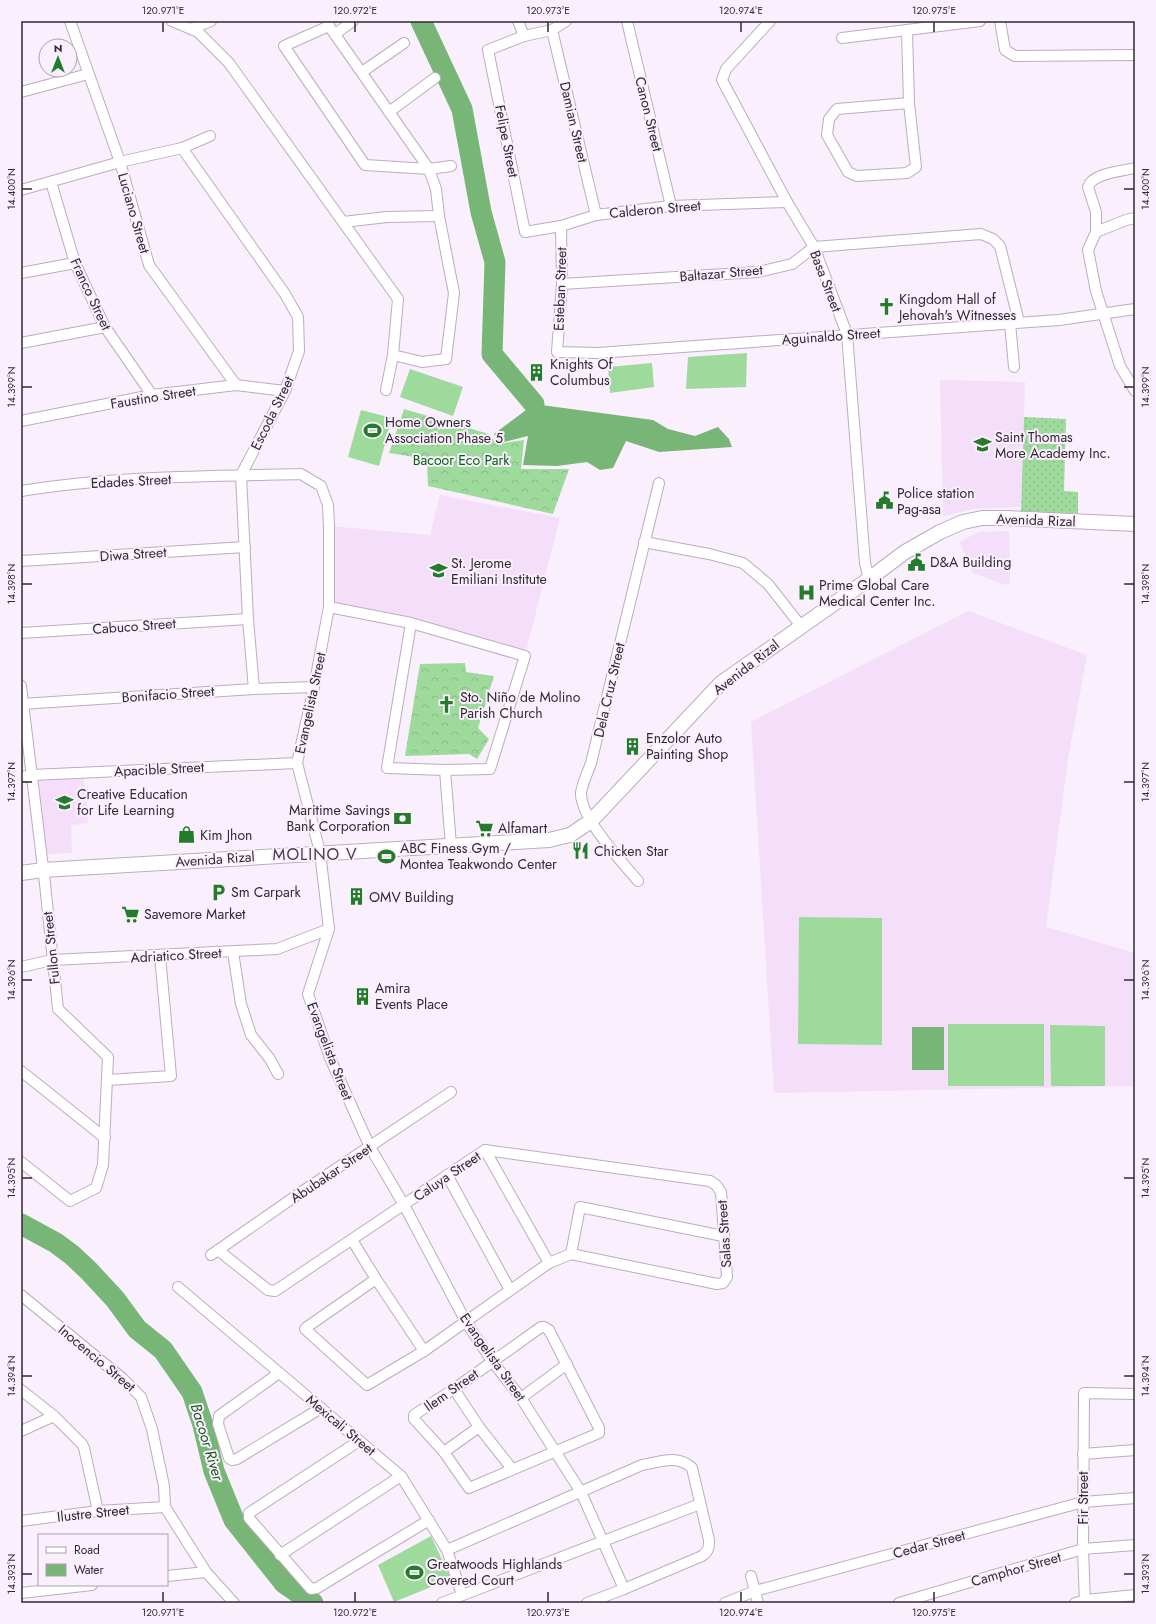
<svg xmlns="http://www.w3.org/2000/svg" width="1156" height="1624" font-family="Jost,sans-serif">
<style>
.built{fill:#f5defa}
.grass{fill:url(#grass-dots)}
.forest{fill:url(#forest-crowns)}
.garden{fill:#9fda9d}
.water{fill:#78b677}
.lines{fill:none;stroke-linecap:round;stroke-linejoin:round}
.river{stroke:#78b677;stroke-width:21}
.street-casing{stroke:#bdacc1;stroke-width:12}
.secondary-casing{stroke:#bdacc1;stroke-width:16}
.street{stroke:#fff;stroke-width:10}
.secondary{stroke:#fff;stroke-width:14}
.ticks{fill:none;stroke:#302932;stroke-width:1.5}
.labels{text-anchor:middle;stroke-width:4;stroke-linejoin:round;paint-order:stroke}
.street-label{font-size:14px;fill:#302932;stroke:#faeffd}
.poi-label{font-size:14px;fill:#302932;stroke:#faeffd;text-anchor:start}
.park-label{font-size:14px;fill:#00640f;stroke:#faeffd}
.water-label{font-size:15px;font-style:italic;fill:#1a5a1d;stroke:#faeffd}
.quarter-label{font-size:16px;letter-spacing:1px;fill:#4b3c4e;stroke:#faeffd}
.neatline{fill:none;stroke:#302932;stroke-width:1.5}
.ticks-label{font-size:10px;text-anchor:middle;fill:#302932}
</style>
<defs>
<pattern id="grass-dots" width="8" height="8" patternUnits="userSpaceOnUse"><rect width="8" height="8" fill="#9fda9d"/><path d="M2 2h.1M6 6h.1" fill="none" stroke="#89bb88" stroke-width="1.8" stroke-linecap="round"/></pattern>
<pattern id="forest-crowns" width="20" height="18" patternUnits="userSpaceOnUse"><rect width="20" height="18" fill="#9fda9d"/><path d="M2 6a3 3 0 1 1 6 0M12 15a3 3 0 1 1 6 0" fill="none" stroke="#89bb88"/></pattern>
</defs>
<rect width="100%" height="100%" fill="#faeffd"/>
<g class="built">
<path d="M940,380l85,2 -4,125 -48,2 -30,7z"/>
<path d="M440,495l120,23 -35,137 -194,-49 -1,-80 100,9z"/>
<path d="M1009,531l1,52 -4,2 -33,-12 -14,-31 20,-10z"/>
<path d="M968,611l119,44 -19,104 -22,168 89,26v133l-361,7 -23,-371z"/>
<path d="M84,777l4,46 -17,2 1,28 -26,1 -7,-73z"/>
</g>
<path class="grass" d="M1024,417l42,2 -2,72 14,1v24l-57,-2z"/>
<g class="forest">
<path d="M404,409l85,25 8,10 27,-4 -3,29h48l-16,45 -125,-28 -1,-27 -38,-6z"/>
<path d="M465,663l1,9 28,4 -16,52 11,11 -12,20 -8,-5 -64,2 15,-92z"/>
</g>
<g class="garden">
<path d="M747,353l-1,34 -60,2 2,-32z"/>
<path d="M652,363l2,24 -44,6 -2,-26z"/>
<path d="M410,369l53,18 -10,29 -53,-19z"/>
<path d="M361,410l31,8 -13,48 -31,-9z"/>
<path d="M799,917l83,1v127l-84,-1z"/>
<rect x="948" y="1024" width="96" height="62"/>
<path d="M1050,1025l55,1v60h-54z"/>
<path d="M431,1536l20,43 -57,23 -16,-37z"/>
</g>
<g class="water">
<path d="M534,404l119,16 15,9 27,7 23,-9 11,12 3,8 -73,5 -33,-11 -13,27 -13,2 -13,-8 -30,4 -34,-1 5,-29 -28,7 -6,-9z"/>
<rect x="912" y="1027" width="32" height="43"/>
</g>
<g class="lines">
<g class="river">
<path d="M421,21l41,88 19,103 14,50 -3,92 42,50"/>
<path d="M21,1224l35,19 16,12 17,16 26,28 22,30 26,21 29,42 11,33 11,46 20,49 50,63 29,20"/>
</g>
<defs>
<g id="street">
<path d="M70,21l50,141 29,103 87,120"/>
<path d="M172,21l26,11 31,31 169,236 -5,56 -7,35"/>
<path d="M328,21l1,5 100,143 7,20 3,27 15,77 -8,66 -24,3 -29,-7"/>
<path d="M518,21l6,15"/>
<path d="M566,21l-14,9 -28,6 -36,14 37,182 36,-6 35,-11 75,-9 116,-4"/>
<path d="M627,21l44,185"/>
<path d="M770,21l-44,48 -4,11 65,122 27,45 33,87 18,229 4,16"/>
<path d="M1000,21l5,29 10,6 120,-1"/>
<path d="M329,26l-45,20 81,119 64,4 22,-3"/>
<path d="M191,29l20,-8"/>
<path d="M552,30l44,185"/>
<path d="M907,30l2,73 7,64 -9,6 -50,3 -9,-4 -21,-37 2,-16 8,-10 72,-6"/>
<path d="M335,34l18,-13"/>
<path d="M842,38l138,-17"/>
<path d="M362,72l42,-29"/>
<path d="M21,92l67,-18"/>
<path d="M389,112l46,-34"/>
<path d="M182,148l103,146 13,23 1,34 -14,40 -44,84 7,144 6,70"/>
<path d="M51,182l24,81 30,64 47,68"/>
<path d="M21,190l99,-28 62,-14 28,-12"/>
<path d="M1135,218l-9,2 -30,12 -8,18 8,41 24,75 15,25"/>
<path d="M343,222l44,-5 52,-1"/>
<path d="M561,226l1,58 -5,68 41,1 461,-33 76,-11"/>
<path d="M1096,232v-20l-8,-25c4,-14 35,-16 47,-19"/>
<path d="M21,273l54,-10"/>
<path d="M562,284l196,-12 34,-8 22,-17 167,-13 12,5 7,7 19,76"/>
<path d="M1010,323l4,44"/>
<path d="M21,343l84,-16"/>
<path d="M21,421l131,-26 84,-10 49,6"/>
<path d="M21,491c92,-15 187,-15 280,-17l20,12 7,19 1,21v81l-15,80 -17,76 23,89 9,77 -21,65 22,64 40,89 34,58 62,117 26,39 29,37 60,94 43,97"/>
<path d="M644,542l65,12 34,9 25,21 33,42"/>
<path d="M21,561l224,-14"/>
<path d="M329,607l82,16 114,33 -35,113 -45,1 -58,-2 24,-145"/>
<path d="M21,633l227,-14"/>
<path d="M21,686l24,198 13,125 50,48 -5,108 -7,23 -26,13 -49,-39"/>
<path d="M21,704l233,-15 60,-2"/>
<path d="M445,770l6,76"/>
<path d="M21,777l11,-2 265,-12"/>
<path d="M638,881c-16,-19 -58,-64 -57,-88 1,-9 7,-21 10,-30l68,-280"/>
<path d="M233,952l8,52 10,31 19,24 8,15"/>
<path d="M21,967l31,-7 225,-11 52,-20"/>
<path d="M21,1071l84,67"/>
<path d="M107,1080l64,-4 -11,-120"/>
<path d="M485,1150l64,113"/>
<path d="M447,1175l63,115"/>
<path d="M352,1240l24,39 48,72"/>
<path d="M218,1250l50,40 7,1 210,-141 225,31 6,4 5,7 6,85 -4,6 -6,1 -146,-30"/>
<path d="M571,1254l9,-47 143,29"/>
<path d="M211,1255l89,-62 151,-101"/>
<path d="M376,1279l-69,48 -2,2 62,56 57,-34 125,-88 22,-9"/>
<path d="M178,1287l223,189 46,74 15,45"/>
<path d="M21,1295l101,83 19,19 11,32 12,57 1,21 41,65 28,31"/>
<path d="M541,1327h3l5,3 50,98v5l-130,55 -25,-36 -30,-33v-4l40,-26z"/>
<path d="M279,1373l-60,43 -1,8 11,34 3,2 5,-1 84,-51"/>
<path d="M454,1389l25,38 33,42"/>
<path d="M21,1390l33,26 28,28 2,4 14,63"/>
<path d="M521,1398l46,-34"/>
<path d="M21,1431l33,-15"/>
<path d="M359,1441l-110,72v5l61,70 1,1 6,-1 112,-68"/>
<path d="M444,1452l35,-25"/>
<path d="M1083,1454l52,-4"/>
<path d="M21,1521l77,-10 67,-4"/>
<path d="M447,1550l195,-85c18,-3 35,-11 50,3l17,72c0,7 0,11 -7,16l-78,33 -37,14"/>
<path d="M280,1555l121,-79"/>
<path d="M167,1576l39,-4"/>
<path d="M751,1576l7,27"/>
<path d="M21,1593l71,-8"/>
<path d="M442,1603l258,-99"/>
<path d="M725,1603l30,-12 328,-89 52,-4"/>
<path d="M899,1603l184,-54 52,-4"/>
<path d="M1075,1603l11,-3 49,-5"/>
<path d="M1085,1603l-2,-54 1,-156 51,1"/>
</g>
<path id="secondary" d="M21,873l22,-3 506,-30 21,-5 21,-14 130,-138 148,-104 36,-27 35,-20 23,-10 19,-4h24l129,6"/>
</defs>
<use href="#street" class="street-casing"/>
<use href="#secondary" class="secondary-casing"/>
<use href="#street" class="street"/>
<use href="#secondary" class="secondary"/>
</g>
<path class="ticks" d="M163,22v10M355,22v10M548,22v10M741,22v10M934,22v10M22,189h10M1124,189h10M22,387h10M1124,387h10M22,584h10M1124,584h10M22,782h10M1124,782h10M22,980h10M1124,980h10M22,1178h10M1124,1178h10M22,1376h10M1124,1376h10M22,1574h10M1124,1574h10M163,1592v10M355,1592v10M548,1592v10M741,1592v10M934,1592v10"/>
<defs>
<symbol id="church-bare" viewBox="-9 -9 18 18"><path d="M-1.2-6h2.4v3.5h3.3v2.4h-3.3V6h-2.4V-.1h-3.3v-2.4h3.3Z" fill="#247b29" stroke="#faeffd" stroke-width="2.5" paint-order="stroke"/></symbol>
<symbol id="building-bare" viewBox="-9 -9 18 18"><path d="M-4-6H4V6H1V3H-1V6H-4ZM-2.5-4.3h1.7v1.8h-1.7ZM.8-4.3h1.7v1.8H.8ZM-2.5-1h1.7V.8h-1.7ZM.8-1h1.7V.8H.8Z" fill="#247b29" stroke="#faeffd" stroke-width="2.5" paint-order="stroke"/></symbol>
<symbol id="stadium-bare" viewBox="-9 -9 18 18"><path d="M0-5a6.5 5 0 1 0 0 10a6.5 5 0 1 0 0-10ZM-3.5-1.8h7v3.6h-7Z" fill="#247b29" stroke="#faeffd" stroke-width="2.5" paint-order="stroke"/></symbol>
<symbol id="school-bare" viewBox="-9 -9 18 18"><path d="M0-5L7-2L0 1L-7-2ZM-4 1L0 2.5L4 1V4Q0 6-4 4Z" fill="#247b29" stroke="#faeffd" stroke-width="2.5" paint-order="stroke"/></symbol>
<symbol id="civic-bare" viewBox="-9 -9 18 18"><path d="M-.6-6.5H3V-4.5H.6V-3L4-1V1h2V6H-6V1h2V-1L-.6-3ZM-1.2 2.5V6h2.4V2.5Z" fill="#247b29" stroke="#faeffd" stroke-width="2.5" paint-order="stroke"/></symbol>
<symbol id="hospital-bare" viewBox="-9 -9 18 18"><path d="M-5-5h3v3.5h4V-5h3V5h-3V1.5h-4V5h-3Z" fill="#247b29" stroke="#faeffd" stroke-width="2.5" paint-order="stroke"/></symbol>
<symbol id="bank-bare" viewBox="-9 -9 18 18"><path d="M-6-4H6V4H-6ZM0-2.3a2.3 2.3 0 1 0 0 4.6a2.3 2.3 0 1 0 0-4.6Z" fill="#247b29" stroke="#faeffd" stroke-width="2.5" paint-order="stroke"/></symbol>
<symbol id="supermarket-bare" viewBox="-9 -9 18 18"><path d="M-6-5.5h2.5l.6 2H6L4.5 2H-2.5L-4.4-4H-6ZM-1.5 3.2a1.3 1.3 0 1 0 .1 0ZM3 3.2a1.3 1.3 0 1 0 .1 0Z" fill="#247b29" stroke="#faeffd" stroke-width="2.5" paint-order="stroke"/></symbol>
<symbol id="shop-bare" viewBox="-9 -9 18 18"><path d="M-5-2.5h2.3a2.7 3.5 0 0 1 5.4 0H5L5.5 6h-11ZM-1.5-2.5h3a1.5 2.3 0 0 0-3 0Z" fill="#247b29" stroke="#faeffd" stroke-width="2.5" paint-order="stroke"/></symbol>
<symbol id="restaurant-bare" viewBox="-9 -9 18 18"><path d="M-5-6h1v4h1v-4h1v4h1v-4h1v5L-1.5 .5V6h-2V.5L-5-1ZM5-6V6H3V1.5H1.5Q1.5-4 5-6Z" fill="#247b29" stroke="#faeffd" stroke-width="2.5" paint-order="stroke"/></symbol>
<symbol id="parking-bare" viewBox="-9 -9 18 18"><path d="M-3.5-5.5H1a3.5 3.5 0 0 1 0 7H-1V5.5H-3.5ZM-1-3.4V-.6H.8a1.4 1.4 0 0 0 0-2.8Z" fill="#247b29" stroke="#faeffd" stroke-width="2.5" paint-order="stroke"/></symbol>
</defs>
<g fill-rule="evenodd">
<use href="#church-bare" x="874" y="294" width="25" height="25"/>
<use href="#building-bare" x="524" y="360" width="25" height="25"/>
<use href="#stadium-bare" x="360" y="418" width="25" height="25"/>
<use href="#school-bare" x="970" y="432" width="25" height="25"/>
<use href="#civic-bare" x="872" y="488" width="25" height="25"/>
<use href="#civic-bare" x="904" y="550" width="25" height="25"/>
<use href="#school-bare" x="426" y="558" width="25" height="25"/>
<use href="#hospital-bare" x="794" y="580" width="25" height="25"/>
<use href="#church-bare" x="434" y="692" width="25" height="25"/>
<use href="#building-bare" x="620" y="734" width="25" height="25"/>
<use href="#school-bare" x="52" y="790" width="25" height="25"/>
<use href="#bank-bare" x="390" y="806" width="25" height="25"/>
<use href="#supermarket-bare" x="472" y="816" width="25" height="25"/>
<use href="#shop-bare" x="174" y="822" width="25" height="25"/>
<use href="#restaurant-bare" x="568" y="838" width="25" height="25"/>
<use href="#stadium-bare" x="374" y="844" width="25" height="25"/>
<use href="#parking-bare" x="206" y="880" width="25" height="25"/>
<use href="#building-bare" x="344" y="884" width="25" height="25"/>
<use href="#supermarket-bare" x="118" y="902" width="25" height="25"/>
<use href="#building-bare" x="350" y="984" width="25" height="25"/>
<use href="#stadium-bare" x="402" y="1560" width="25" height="25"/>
</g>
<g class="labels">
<g class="street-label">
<text transform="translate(649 114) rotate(76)" y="5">Canon Street</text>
<text transform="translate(574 122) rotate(77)" y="5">Damian Street</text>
<text transform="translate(507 141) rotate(79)" y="5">Felipe Street</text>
<text transform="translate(655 209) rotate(-5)" y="5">Calderon Street</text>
<text transform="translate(134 213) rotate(74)" y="5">Luciano Street</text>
<text transform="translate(721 273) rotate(-5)" y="5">Baltazar Street</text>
<text transform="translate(826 281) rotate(69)" y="5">Basa Street</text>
<text transform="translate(560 289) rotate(-88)" y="5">Esteban Street</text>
<text transform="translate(91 294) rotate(65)" y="5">Franco Street</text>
<text transform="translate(831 336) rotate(-4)" y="5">Aguinaldo Street</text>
<text transform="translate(153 397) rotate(-9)" y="5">Faustino Street</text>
<text transform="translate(272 413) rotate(-64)" y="5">Escoda Street</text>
<text transform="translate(131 481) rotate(-3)" y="5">Edades Street</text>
<text transform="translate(1036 520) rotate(2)" y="5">Avenida Rizal</text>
<text transform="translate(133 554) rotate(-4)" y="5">Diwa Street</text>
<text transform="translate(134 626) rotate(-4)" y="5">Cabuco Street</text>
<text transform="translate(746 667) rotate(-38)" y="5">Avenida Rizal</text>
<text transform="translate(609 690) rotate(-77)" y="5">Dela Cruz Street</text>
<text transform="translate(168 694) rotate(-4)" y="5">Bonifacio Street</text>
<text transform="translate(310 703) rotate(-78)" y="5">Evangelista Street</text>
<text transform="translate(159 769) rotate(-3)" y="5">Apacible Street</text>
<text transform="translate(215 859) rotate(-4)" y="5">Avenida Rizal</text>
<text transform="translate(51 948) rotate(-96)" y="5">Fullon Street</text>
<text transform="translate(176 955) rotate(-3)" y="5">Adriatico Street</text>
<text transform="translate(330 1051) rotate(69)" y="5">Evangelista Street</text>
<text transform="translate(331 1173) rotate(-34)" y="5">Abubakar Street</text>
<text transform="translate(447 1176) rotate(-34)" y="5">Caluya Street</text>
<text transform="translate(724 1234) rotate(-94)" y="5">Salas Street</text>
<text transform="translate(493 1357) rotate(55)" y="5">Evangelista Street</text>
<text transform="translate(97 1358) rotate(40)" y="5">Inocencio Street</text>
<text transform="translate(451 1390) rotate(-35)" y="5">Ilem Street</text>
<text transform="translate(341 1425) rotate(40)" y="5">Mexicali Street</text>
<text transform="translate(1083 1498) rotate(-90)" y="5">Fir Street</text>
<text transform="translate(93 1513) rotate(-6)" y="5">Ilustre Street</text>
<text transform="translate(929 1544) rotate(-15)" y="5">Cedar Street</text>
<text transform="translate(1016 1569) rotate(-16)" y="5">Camphor Street</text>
</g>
<g class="poi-label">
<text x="899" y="304">Kingdom Hall of<tspan x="899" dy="16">Jehovah's Witnesses</tspan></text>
<text x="550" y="369">Knights Of<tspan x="550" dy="16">Columbus</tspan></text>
<text x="385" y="427">Home Owners<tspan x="385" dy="16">Association Phase 5</tspan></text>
<text x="995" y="442">Saint Thomas<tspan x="995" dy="16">More Academy Inc.</tspan></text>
<text x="897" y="498">Police station<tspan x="897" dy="16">Pag-asa</tspan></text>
<text x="930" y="567">D&amp;A Building</text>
<text x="451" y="568">St. Jerome<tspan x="451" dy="16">Emiliani Institute</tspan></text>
<text x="819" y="590">Prime Global Care<tspan x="819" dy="16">Medical Center Inc.</tspan></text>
<text x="460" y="702">Sto. Niño de Molino<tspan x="460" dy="16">Parish Church</tspan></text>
<text x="646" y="743">Enzolor Auto<tspan x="646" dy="16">Painting Shop</tspan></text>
<text x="77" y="799">Creative Education<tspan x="77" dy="16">for Life Learning</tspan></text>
<text x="390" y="815" text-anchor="end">Maritime Savings<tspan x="390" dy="16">Bank Corporation</tspan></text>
<text x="498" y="833">Alfamart</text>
<text x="200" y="840">Kim Jhon</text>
<text x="400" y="853">ABC Finess Gym /<tspan x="400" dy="16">Montea Teakwondo Center</tspan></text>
<text x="594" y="856">Chicken Star</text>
<text x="231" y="897">Sm Carpark</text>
<text x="369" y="902">OMV Building</text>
<text x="144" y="919">Savemore Market</text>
<text x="375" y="993">Amira<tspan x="375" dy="16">Events Place</tspan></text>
<text x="427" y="1569">Greatwoods Highlands<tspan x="427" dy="16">Covered Court</tspan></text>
</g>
<g class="park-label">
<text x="461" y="465">Bacoor Eco Park</text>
</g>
<g class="water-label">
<text transform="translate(207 1442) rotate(73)" y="5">Bacoor River</text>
</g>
<g class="quarter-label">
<text x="315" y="860">MOLINO V</text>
</g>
</g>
<rect width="1156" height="1624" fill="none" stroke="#faeffd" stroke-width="44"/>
<rect x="38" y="1534" width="130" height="52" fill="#faeffd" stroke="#a9a0ac"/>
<rect x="46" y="1547" width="20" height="6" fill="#ffffff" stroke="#a9a0ac"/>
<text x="74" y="1554" font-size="12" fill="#302932">Road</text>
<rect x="46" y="1564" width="20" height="12" fill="#78b677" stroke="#a9a0ac"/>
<text x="74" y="1574" font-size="12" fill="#302932">Water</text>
<g transform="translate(58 58)"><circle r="19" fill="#faeffd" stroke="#a9a0ac"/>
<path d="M0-3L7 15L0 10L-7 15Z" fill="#247b29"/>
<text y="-6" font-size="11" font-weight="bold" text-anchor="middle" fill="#302932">N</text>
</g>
<rect x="22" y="22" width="1112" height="1580" class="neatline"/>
<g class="ticks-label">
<text x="163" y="14">120.971°E</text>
<text x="355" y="14">120.972°E</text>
<text x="548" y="14">120.973°E</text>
<text x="741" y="14">120.974°E</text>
<text x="934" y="14">120.975°E</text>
<text transform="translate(11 189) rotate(-90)" y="4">14.400°N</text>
<text transform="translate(1145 189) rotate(-90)" y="4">14.400°N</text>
<text transform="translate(11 387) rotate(-90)" y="4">14.399°N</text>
<text transform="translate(1145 387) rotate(-90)" y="4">14.399°N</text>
<text transform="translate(11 584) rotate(-90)" y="4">14.398°N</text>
<text transform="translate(1145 584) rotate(-90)" y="4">14.398°N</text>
<text transform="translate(11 782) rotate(-90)" y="4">14.397°N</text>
<text transform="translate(1145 782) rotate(-90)" y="4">14.397°N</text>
<text transform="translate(11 980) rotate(-90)" y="4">14.396°N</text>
<text transform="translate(1145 980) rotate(-90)" y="4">14.396°N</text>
<text transform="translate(11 1178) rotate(-90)" y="4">14.395°N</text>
<text transform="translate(1145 1178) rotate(-90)" y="4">14.395°N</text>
<text transform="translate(11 1376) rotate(-90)" y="4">14.394°N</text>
<text transform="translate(1145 1376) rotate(-90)" y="4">14.394°N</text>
<text transform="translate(11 1574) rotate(-90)" y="4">14.393°N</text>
<text transform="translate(1145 1574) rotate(-90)" y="4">14.393°N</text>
<text x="163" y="1616">120.971°E</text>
<text x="355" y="1616">120.972°E</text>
<text x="548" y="1616">120.973°E</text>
<text x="741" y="1616">120.974°E</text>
<text x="934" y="1616">120.975°E</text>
</g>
</svg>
